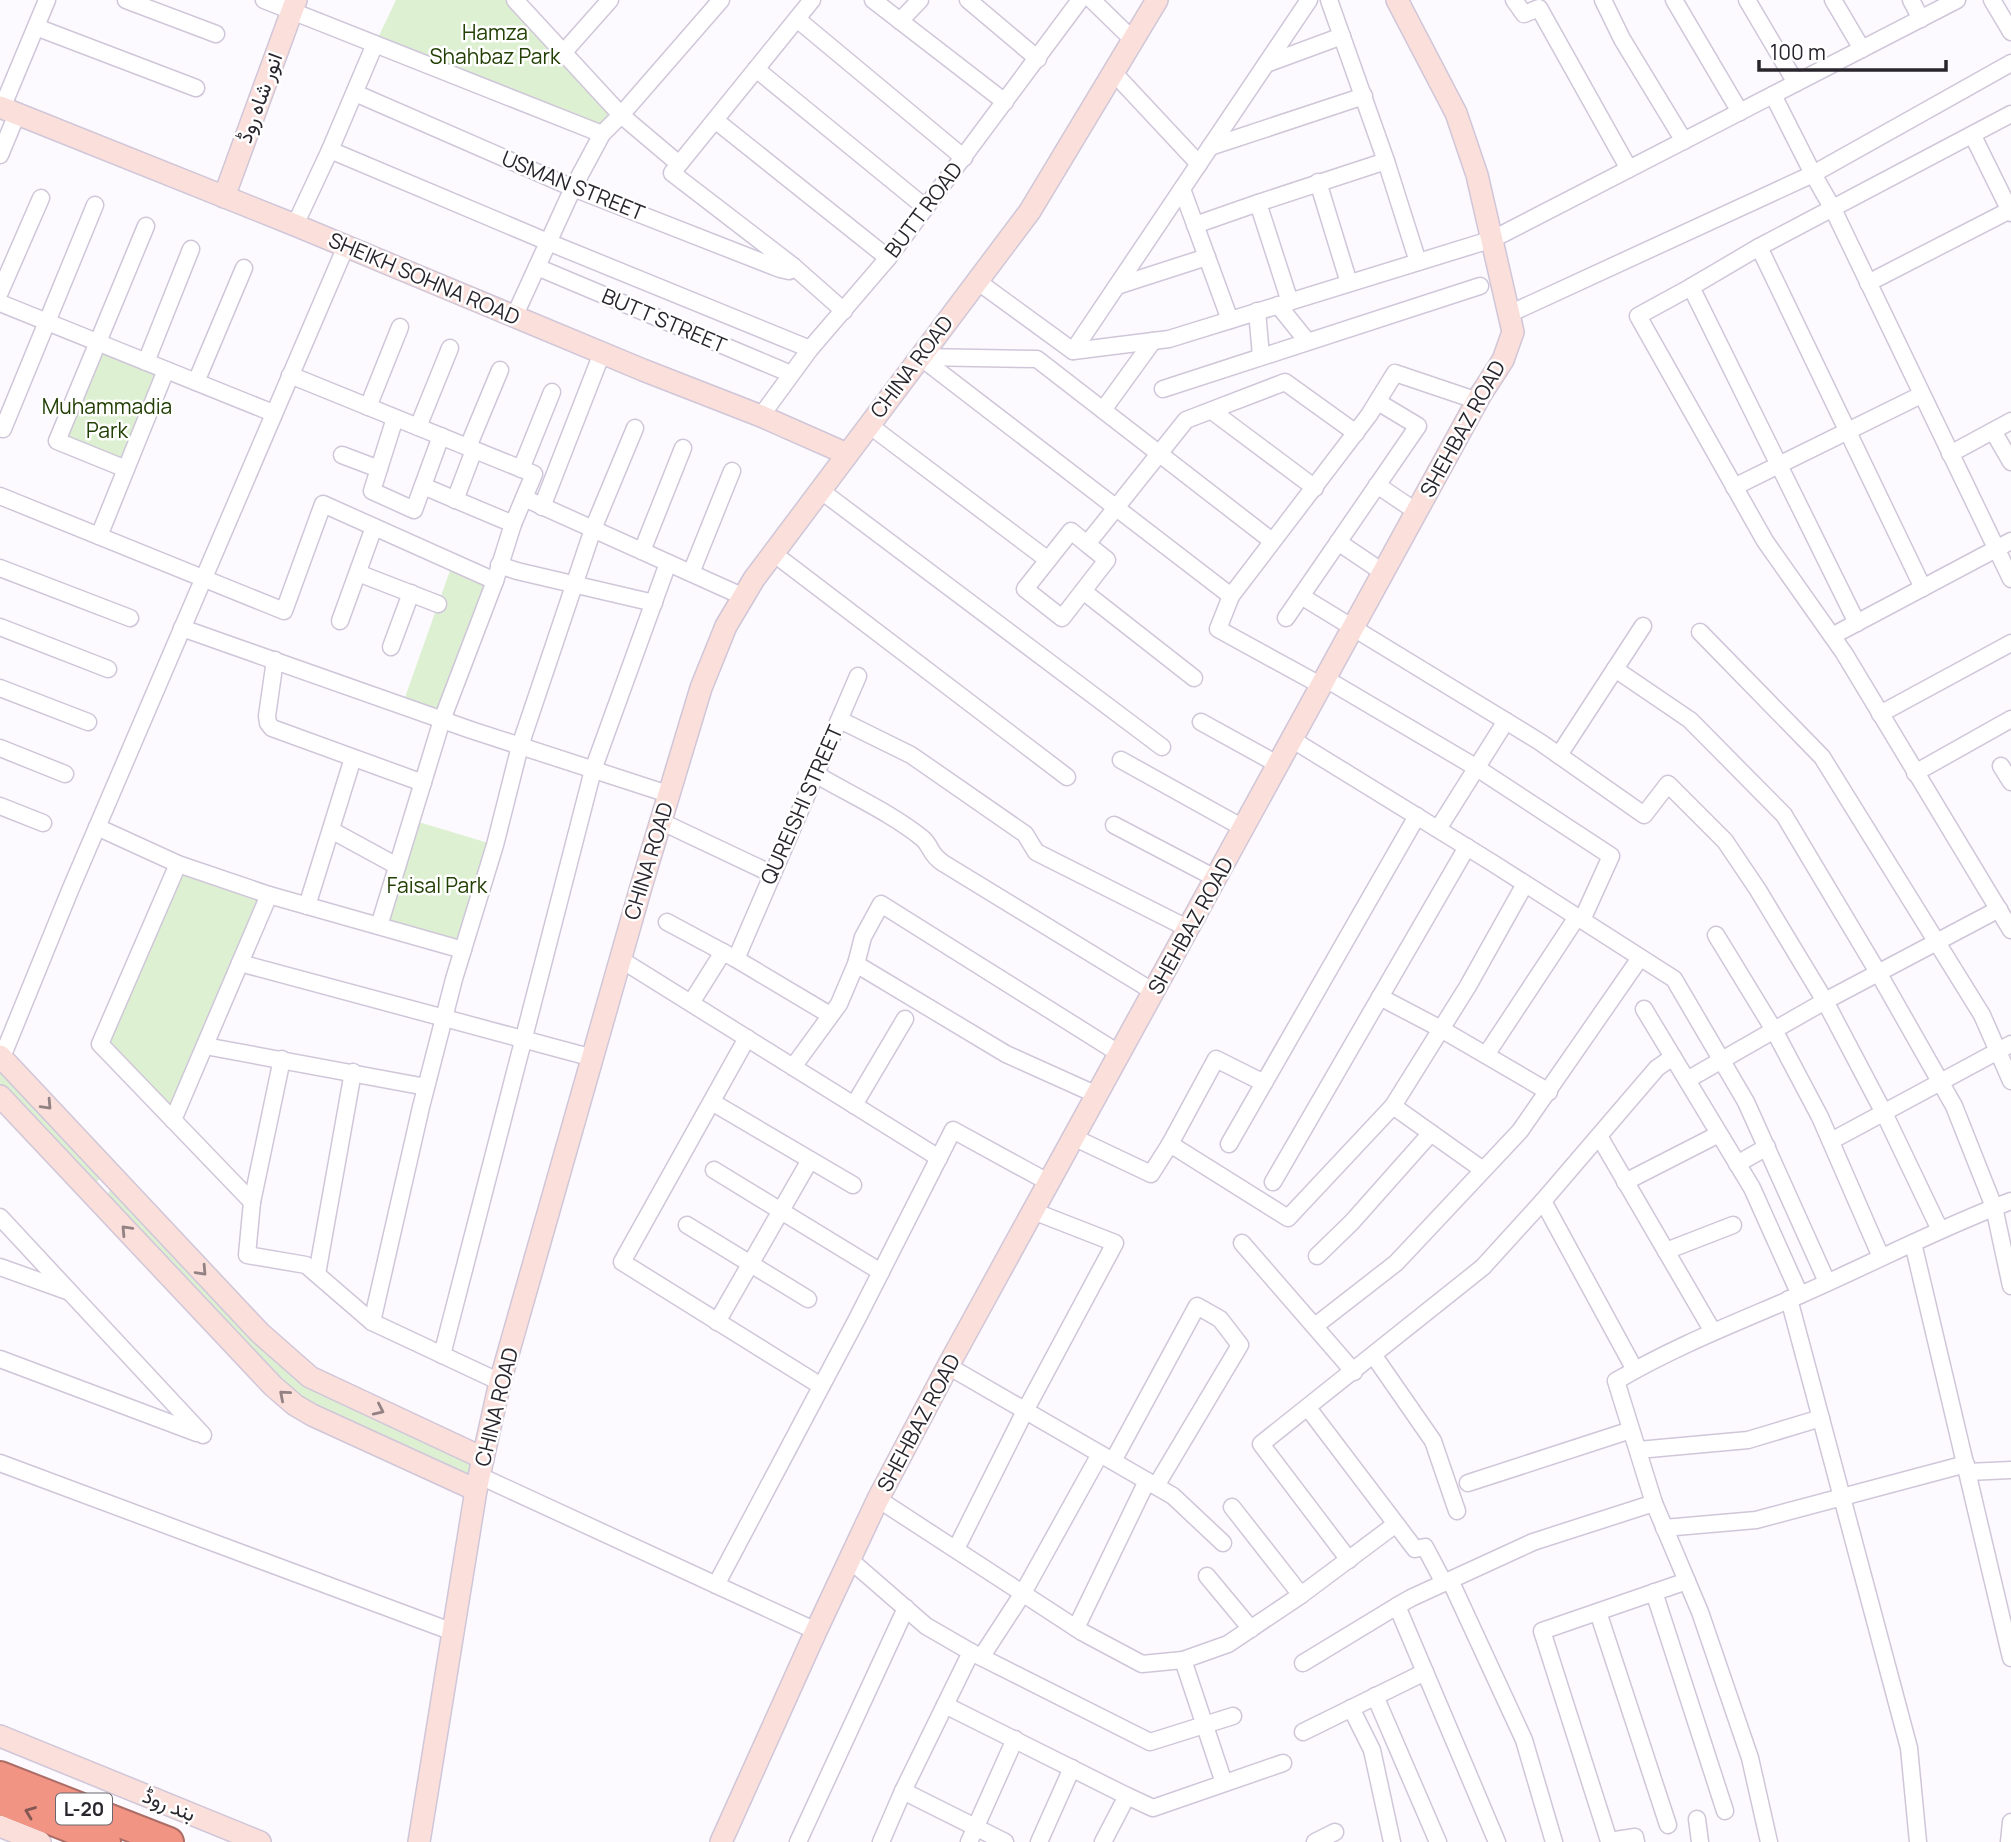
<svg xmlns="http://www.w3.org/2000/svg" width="2011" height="1842" font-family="Manrope,Vazirmatn,sans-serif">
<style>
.green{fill:#ddf0d1}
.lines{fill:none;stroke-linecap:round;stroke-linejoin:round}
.street-casing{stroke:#d0c6d9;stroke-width:19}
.secondary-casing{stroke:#d0c6d9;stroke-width:24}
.highway-casing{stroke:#ac6d66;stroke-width:32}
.street{stroke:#fff;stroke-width:16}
.secondary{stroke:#fbdfda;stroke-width:21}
.highway{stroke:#f29484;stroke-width:28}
.oneway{stroke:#928284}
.oneway2{stroke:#835754}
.labels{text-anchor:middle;stroke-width:5;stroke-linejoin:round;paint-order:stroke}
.shield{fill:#fff;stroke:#69666c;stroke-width:2}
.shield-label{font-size:19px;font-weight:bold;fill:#29252d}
.park-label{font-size:21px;fill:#223f04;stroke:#fff}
.street-label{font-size:21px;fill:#29252d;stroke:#fff}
</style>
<rect width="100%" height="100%" fill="#fcfafe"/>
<g class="green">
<path d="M396,0h119l106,115 -19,19 -227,-90z"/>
<path d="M98,343l68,27 -40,99 -69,-28z"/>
<path d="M453,562l42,19 -53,139 -40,-14z"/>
<path d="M412,820l83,25 -32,105 -84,-24z"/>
<path d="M178,864l91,31 -96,225 -73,-76z"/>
<path d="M0,1062l101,115 -6,7 -95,-95z"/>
<path d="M111,1188l149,153 217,119 -9,20 -165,-77 -197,-205z"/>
</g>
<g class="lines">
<defs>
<g id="street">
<path d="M126,0l90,34"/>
<path d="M264,0l338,134"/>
<path d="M812,0l-140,173 121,93 51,45"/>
<path d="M873,0l132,102"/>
<path d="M968,0l70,59"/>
<path d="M1092,0l41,40"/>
<path d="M1329,0l57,161"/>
<path d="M1514,0l10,14 15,-6 90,161"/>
<path d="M1603,0l19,39 62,102"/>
<path d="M1674,0l66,112"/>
<path d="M1747,0l49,83"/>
<path d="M1833,0l29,49"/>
<path d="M1911,0l10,19"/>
<path d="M1992,0l19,32"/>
<path d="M797,19l167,139"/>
<path d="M900,21l20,-21"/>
<path d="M36,27l160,61"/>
<path d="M563,53l47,-53"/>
<path d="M1266,64l76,-28"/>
<path d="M756,69l170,139"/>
<path d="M1113,72l86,92"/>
<path d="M355,93l218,95 207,81 9,2 4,-5"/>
<path d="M1773,95l40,79 20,35 178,370"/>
<path d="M2,108l45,-108"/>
<path d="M715,120l173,138"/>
<path d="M1973,136l38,77"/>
<path d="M1210,147l154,-51"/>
<path d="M330,150l218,92 262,107"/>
<path d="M0,155l17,-41"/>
<path d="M679,164l-58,-49 100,-115"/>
<path d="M1318,182l31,101"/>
<path d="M1182,189l48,131"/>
<path d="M295,225l35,-75 45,-106"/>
<path d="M1195,225l63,-22"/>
<path d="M1759,247l-68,40 166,336"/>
<path d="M537,267l254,107"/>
<path d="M977,281l96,70 96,-12 324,-100 464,-239"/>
<path d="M1868,283l142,-73"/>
<path d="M1117,286l90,-29"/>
<path d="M1691,287l-53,29 127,225 79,112 167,277"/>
<path d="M0,292l41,-94"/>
<path d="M1290,302l-32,-99 128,-42 32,101"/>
<path d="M0,303l273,110"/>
<path d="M1278,305l29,36"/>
<path d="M1257,311l4,45"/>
<path d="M1509,314l304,-140 198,-111"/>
<path d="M514,317l59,-129 29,-54 19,-19 -106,-115"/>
<path d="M1073,351l236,-351"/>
<path d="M920,357l311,239 138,-181 26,-42 83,28"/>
<path d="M920,357l117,2 235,182"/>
<path d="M146,362l45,-113"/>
<path d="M290,375l244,99 -21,50 -18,57 -53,139 -63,206"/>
<path d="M196,382l48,-114"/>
<path d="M1163,389l317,-103"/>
<path d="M368,407l32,-80"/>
<path d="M1103,410l50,-69"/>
<path d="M1212,411l103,77"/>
<path d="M761,416l49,-67 78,-91 192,-258"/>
<path d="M395,418l-23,73 42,19 27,-74"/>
<path d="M869,425l179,135"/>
<path d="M418,427l32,-79"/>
<path d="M3,429l92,-224"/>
<path d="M1993,431l18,31"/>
<path d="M468,447l32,-77"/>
<path d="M1950,454l61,-33"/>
<path d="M342,455l37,14"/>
<path d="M126,469l-69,-28 89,-215"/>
<path d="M521,469l31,-77"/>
<path d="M1377,485l40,27"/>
<path d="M423,486l90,38"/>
<path d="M1734,487l187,-92"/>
<path d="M820,490l342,257"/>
<path d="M0,496l284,115 39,-107 172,77"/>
<path d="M524,498l220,99"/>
<path d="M455,500l19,-50"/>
<path d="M542,507l60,-154"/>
<path d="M99,536l67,-166"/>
<path d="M1338,542l46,31"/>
<path d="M1087,544l20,16 -45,58 -37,-29 46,-58 16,13 99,-124 99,-38 71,51"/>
<path d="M642,551l41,-103"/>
<path d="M773,553l294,224"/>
<path d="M499,565l18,6 137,32"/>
<path d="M0,568l130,50"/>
<path d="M358,573l80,31"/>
<path d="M691,573l41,-102"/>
<path d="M1923,588l-164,-341 252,-133"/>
<path d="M1083,591l111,87"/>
<path d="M1231,596l-13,33 104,57"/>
<path d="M1301,596l239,146 104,73 24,-31 57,57 33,49 67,111 59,112 56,117"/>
<path d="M1286,618l132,-192 -40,-24"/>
<path d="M340,621l34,-94"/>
<path d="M0,627l108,42"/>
<path d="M182,628l289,102 197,64"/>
<path d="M1700,632l122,125 160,258 29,66"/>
<path d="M1832,636l179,-95"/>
<path d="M391,647l20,-54"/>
<path d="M275,660l-8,56 1,7 4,5 151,55"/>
<path d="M1615,669l75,51 94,95 95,159 75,132 40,101 17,79"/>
<path d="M1326,679l151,89 134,88 -29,64"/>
<path d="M0,688l88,34"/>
<path d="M1880,714l131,-71"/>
<path d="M840,720l71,35 114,79 11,18 153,77"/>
<path d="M1201,722l78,43"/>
<path d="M1293,740l198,122 183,117 72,123 81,180"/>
<path d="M0,748l65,26"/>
<path d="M1559,755l84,-129"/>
<path d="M1121,760l124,69"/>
<path d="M2001,766l10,16"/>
<path d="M1915,773l96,-54"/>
<path d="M817,775c34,20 74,38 105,63 10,8 6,15 21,25l211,129"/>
<path d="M0,806l43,17"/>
<path d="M660,821l112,53"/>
<path d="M1114,825l103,54"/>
<path d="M97,827l81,37 91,31 194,55"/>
<path d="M1438,829l68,-108"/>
<path d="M331,830l66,36"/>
<path d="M178,864l-78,180 152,158 -5,53 59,10 66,57 128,60"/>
<path d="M307,906l46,-148"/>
<path d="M667,922l69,37 94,56"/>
<path d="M1716,935l58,95 46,87 61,140"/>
<path d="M620,959l319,199"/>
<path d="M736,959l122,-283"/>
<path d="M240,963l353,95"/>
<path d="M856,964l150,90 91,41"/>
<path d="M1380,997l61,32 108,63"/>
<path d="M691,1003l32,-51"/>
<path d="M1644,1009l108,179 48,107"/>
<path d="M747,1038l-125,224 199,124"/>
<path d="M205,1046l221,41"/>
<path d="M0,1055l5,-5 66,-162 275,-642"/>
<path d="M1486,1055l91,-138"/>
<path d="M793,1067l46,-63 17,-40 7,-27 18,-33 239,150"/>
<path d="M1687,1080l138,-79 174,-92"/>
<path d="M712,1102l141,83"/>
<path d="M854,1105l51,-86"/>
<path d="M1393,1106l90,64"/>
<path d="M173,1120l96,-225"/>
<path d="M1599,1136l113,194"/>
<path d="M1073,1137l78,37 19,-30 118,74 105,-112 75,-120 57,-102"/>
<path d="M1831,1141l180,-97"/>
<path d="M1170,1144l46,-85 48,24"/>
<path d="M1229,1144l188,-328"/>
<path d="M1737,1164l30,-17"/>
<path d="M714,1170l167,102"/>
<path d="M1273,1182l194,-335"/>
<path d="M1625,1182l94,-48"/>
<path d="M252,1202l30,-143"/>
<path d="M0,1217l203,218"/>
<path d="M687,1225l121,74"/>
<path d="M1242,1243l112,129"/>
<path d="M1913,1243l98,415"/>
<path d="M1666,1251l67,-26"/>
<path d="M1317,1256l35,-34 79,-89"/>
<path d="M0,1267l67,24"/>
<path d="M317,1274l36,-202"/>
<path d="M1789,1299l120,449 9,94"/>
<path d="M372,1322l49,-215 33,-128 41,-134 25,-99 73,-217 42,-101"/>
<path d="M717,1322l93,-162"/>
<path d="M1315,1326l81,-63 124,-132 120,-173"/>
<path d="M442,1355l151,-585 75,-207"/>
<path d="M1374,1356l59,85 24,70"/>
<path d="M0,1359l197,74"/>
<path d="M948,1366l225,130 50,47"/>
<path d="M1635,1370l-92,-169 114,-133 16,-11"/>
<path d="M1308,1408l107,141 10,-2 19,36"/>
<path d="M1638,1450l110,-10 73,-22"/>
<path d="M1113,1461l84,-155 23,13 20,26 -84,141"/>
<path d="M0,1463l453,169"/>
<path d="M1968,1472l43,-2"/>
<path d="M480,1476l336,155"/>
<path d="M1468,1483l163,-53"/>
<path d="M878,1499l204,133 60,32 41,-4 45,-16 73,-49 95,-71"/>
<path d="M1232,1507l69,88"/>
<path d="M1664,1528l92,-8 210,-56"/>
<path d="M956,1549l69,-138 90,-168 -82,-32"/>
<path d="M850,1560l76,66 45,26 179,90 83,-26"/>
<path d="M1349,1560l-88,-116 222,-177 60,-66"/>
<path d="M1207,1576l44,53"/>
<path d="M1450,1580l74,160 30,102"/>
<path d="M716,1585l141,-266 96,-189 95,52"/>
<path d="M1654,1592l71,219"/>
<path d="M1598,1612l70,213"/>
<path d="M1076,1628l71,-147"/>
<path d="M982,1656l41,-63 77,-139"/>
<path d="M1183,1660l41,123"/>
<path d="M1303,1663l94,-57"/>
<path d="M1375,1696l63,146"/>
<path d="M945,1705l182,91 -24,46"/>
<path d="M1351,1708l21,42 20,92"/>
<path d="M1303,1732l122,-60"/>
<path d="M903,1791l102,51"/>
<path d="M1127,1796l26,12 130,-45"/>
<path d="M1697,1819l3,23"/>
<path d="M798,1842l108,-234"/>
<path d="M881,1842l22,-51 68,-139"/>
<path d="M969,1842l46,-103"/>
<path d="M1039,1842l33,-74"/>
<path d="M1315,1842l20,-10"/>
<path d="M1497,1842l-100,-236 14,-8 122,-56 121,-39"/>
<path d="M1636,1842l-1,-5 -26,4 -67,-210 145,-50"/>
<path d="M1769,1842l-19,-84 -50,-146 -46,-109 -38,-122c59,-35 122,-59 184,-86 71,-31 139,-67 211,-94"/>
<path d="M2009,1842l2,-20"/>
</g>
<g id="secondary">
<path d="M0,107l295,118 348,145 118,46 86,38"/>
<path d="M224,197l72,-197"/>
<path d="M0,1056l260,277 50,44 173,81"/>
<path d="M0,1096l273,290 22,19 17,10 164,75"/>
<path d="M0,1736l260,106"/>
<path d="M0,1826l40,16"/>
<path d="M419,1842l57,-352 24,-108 141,-495 60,-199 25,-62 28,-47 276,-368 127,-211"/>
<path d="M721,1842l95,-211 62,-132 70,-133 533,-972 22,-34 10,-28 -36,-157 -21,-62 -59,-113"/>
</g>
<g id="highway">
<path d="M0,1776l169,66"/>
<path d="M0,1800l106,42"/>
</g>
</defs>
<use href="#street" class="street-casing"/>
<use href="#secondary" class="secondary-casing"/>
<use href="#highway" class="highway-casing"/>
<use href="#street" class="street"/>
<use href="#secondary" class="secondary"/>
<use href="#highway" class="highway"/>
</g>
<defs><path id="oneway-chevron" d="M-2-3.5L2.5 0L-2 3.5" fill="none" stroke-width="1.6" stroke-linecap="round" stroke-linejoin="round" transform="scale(1.75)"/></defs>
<g class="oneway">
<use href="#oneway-chevron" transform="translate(47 1105) rotate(47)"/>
<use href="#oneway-chevron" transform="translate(126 1230) rotate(-133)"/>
<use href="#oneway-chevron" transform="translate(202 1271) rotate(47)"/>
<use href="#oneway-chevron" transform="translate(284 1395) rotate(-139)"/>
<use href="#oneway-chevron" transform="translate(379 1410) rotate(25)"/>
</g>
<use class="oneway2" href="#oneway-chevron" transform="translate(30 1812) rotate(-159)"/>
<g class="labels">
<rect class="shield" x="56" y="1793.5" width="56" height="31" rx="5"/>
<g class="shield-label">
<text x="84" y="1816">L-20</text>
</g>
<g class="park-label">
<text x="495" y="40">Hamza<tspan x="495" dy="24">Shahbaz Park</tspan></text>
<text x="107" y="414">Muhammadia<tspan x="107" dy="24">Park</tspan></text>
<text x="437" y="893">Faisal Park</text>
</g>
<g class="street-label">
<text transform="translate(260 98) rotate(-70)" y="7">انور شاہ روڈ</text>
<text transform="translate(573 186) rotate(22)" y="7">USMAN STREET</text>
<text transform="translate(924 210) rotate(-53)" y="7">BUTT ROAD</text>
<text transform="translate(424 279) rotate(23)" y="7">SHEIKH SOHNA ROAD</text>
<text transform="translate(664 321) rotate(23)" y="7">BUTT STREET</text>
<text transform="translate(912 367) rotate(-53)" y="7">CHINA ROAD</text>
<text transform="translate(1463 429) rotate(-61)" y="7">SHEHBAZ ROAD</text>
<text transform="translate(802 805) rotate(-66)" y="7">QUREISHI STREET</text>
<text transform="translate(649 861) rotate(-73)" y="7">CHINA ROAD</text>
<text transform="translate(1191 926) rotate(-61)" y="7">SHEHBAZ ROAD</text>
<text transform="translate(497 1407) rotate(-76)" y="7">CHINA ROAD</text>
<text transform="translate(919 1423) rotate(-62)" y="7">SHEHBAZ ROAD</text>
<text transform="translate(169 1805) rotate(22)" y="7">بند روڈ</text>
</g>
</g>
<path d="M1759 60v10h187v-10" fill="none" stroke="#29252d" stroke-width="3.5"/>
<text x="1770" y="60" font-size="21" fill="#29252d" stroke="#ffffff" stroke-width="5" paint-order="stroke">100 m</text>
</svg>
